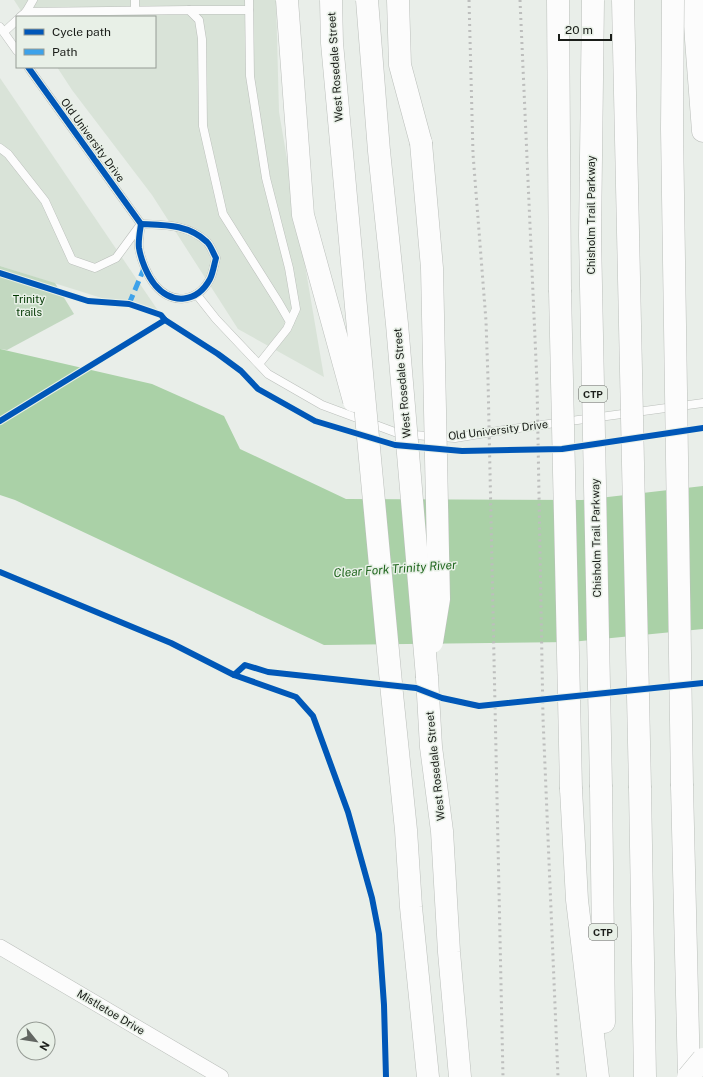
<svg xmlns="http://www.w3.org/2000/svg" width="703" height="1077" font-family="'Public Sans',sans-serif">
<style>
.built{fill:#d9e3d8}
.green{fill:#c2d8c0}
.water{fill:#aad1a7}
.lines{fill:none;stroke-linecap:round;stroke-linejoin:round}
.service-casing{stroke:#bbbfbb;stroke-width:9}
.minor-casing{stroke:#bbbfbb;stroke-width:16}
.secondary-casing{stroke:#bbbfbb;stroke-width:23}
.motorway-casing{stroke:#bbbfbb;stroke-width:23}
.service{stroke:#fcfcfc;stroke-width:8}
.minor{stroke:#fcfcfc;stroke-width:15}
.secondary{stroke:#fcfcfc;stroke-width:22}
.motorway{stroke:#fcfcfc;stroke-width:22}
.rail{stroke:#bdbebd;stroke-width:3;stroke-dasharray:2 4;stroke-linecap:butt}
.secondary-bridge-casing{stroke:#bbbfbb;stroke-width:23;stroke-linecap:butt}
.motorway-bridge-casing{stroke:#bbbfbb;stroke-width:23;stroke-linecap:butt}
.secondary-bridge{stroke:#fcfcfc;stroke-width:22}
.motorway-bridge{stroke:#fcfcfc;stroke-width:22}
.quiet{stroke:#3da2ea;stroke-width:5;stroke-dasharray:10 5;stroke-linecap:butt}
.cycleway-casing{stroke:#e8f0e7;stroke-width:8}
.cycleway{stroke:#0057b8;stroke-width:6}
.labels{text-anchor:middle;stroke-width:3;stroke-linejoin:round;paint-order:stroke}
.shield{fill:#e8f0e7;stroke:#585c57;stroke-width:1}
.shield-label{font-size:10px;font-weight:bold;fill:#1a1d19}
.street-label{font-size:11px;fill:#1a1d19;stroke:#e8f0e7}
.park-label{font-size:11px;fill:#003700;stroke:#e8f0e7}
.water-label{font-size:12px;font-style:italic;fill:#21671f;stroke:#e8f0e7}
</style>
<rect width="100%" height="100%" fill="#e9eee9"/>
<g class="built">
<path d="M14,0h262l3,112 45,265 -86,-48 -86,-134 -80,-105 -15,-23h98v-50h-130z"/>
<path d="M0,78l161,237 -15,-3 -146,-46z"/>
</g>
<path class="green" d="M0,266l55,17 19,31 -67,36 -7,-1z"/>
<path class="water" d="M0,349l152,35 72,32 16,33 106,50 236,1 121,-14v143l-132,13 -247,3 -309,-145 -15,-5z"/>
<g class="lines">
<defs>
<g id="service">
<path d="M249,0l1,76 16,102 23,90 7,41 -9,20 -28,35"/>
<path d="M135,10v-10"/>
<path d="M189,10h60"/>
<path d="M26,12l163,-2 10,10 3,19 1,87 20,88 56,89 11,19"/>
<path d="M20,17l6,-5 7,-12"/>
<path d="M0,27l17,24"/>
<path d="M4,32l13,-12"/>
<path d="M0,148l8,6 37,47 27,59 23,8 21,-10 25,-34 -113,-157"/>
<path d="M141,224c23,1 47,0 66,18 4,4 6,11 9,16 -2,7 -3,15 -6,21 -13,24 -38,26 -55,6 -8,-10 -14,-25 -16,-37 -1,-7 1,-17 2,-24z"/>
<path d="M197,295l19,24 52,55 54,31 78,29 55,4 49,-8 199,-27"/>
</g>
<path id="minor" d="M0,947l221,130"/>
<g id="secondary">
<path d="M398,0l2,65 21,78"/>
<path d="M427,677l4,70 11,84 7,121 11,125"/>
<path d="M391,684l15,146 5,77 17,170"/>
</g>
<g id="motorway">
<path d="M558,0l2,290"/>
<path d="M693,0l10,131"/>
<path d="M682,786l7,291"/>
<path d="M601,787l3,235"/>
<path d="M640,788l5,289"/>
<path d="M571,789l6,111 21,177"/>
</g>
</defs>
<use href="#service" class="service-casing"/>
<use href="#minor" class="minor-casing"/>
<use href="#secondary" class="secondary-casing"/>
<use href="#motorway" class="motorway-casing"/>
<use href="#service" class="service"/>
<use href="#minor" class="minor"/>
<use href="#secondary" class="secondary"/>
<use href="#motorway" class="motorway"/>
<g class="rail">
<path d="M469,0l4,154 13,167 2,58 15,698"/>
<path d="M520,0l17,383 6,335 15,359"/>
</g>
<defs>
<g id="secondary-bridge">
<path d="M287,0l16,215 51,186"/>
<path d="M331,0l1,43c20,213 38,427 59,640"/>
<path d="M367,0l12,151 18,173 30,353"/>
<path d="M421,143l11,125 7,331 -7,43"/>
</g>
<g id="motorway-bridge">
<path d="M593,0l-3,236 11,551"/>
<path d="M623,0l17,788"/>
<path d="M673,0l-1,129 10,657"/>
<path d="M560,290l11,499"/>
<path d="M688,1077l15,-18"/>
</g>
</defs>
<use href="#secondary-bridge" class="secondary-bridge-casing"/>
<use href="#motorway-bridge" class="motorway-bridge-casing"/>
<use href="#secondary-bridge" class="secondary-bridge"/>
<use href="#motorway-bridge" class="motorway-bridge"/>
<path class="quiet" d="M129,304l16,-38"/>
<defs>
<g id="cycleway">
<path d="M28,67l113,157"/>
<path d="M141,224c23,1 47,0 66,18 4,4 6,11 9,16 -2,7 -3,15 -6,21 -13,24 -38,26 -55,6 -8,-10 -14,-25 -16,-37 -1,-7 1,-17 2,-24z"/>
<path d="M0,273l88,28 41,3 32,11 4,5 53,34 23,17 17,18 57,32 80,24 67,6 100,-2 141,-21"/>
<path d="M0,421l165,-101"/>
<path d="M0,572l171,71 63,32 62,22 17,19 35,96 24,86 7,36 5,71 2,72"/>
<path d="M234,675l11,-10 23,7 148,16 26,10 37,8 224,-23"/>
</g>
</defs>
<use href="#cycleway" class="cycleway-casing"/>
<use href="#cycleway" class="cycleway"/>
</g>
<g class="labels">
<g class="shield">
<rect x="579" y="386" width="28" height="16" rx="3"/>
<rect x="589" y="924" width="28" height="16" rx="3"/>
</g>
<g class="shield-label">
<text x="593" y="398">CTP</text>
<text x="603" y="936">CTP</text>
</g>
<g class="street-label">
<text transform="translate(335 67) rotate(-94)" y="4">West Rosedale Street</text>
<text transform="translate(93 140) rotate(54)" y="4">Old University Drive</text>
<text transform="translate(591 215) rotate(-90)" y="4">Chisholm Trail Parkway</text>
<text transform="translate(402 383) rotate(-95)" y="4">West Rosedale Street</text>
<text transform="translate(498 430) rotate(-7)" y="4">Old University Drive</text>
<text transform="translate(596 538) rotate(-91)" y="4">Chisholm Trail Parkway</text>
<text transform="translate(435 766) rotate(-96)" y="4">West Rosedale Street</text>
<text transform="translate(111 1012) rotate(31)" y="4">Mistletoe Drive</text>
</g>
<g class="park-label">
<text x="29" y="303">Trinity<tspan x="29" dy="13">trails</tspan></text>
</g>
<g class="water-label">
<text transform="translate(395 569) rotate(-4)" y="4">Clear Fork Trinity River</text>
</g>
</g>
<rect x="16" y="16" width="140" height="52" fill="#e8f0e7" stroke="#969c95"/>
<rect x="24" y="29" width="20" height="6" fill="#0057b8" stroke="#969c95"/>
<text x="52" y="36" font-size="12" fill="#1a1d19">Cycle path</text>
<rect x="24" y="49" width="20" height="6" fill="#3da2ea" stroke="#969c95"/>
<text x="52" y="56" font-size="12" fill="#1a1d19">Path</text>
<g transform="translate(36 1041) rotate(120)"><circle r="19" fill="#e8f0e7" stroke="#969c95"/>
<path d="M0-3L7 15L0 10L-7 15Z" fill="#626662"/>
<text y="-6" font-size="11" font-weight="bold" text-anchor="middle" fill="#1a1d19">N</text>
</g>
<path d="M559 34v6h52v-6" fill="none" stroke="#1a1d19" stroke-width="2"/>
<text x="565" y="34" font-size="12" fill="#1a1d19" stroke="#e8f0e7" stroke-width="3" paint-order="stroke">20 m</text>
</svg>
